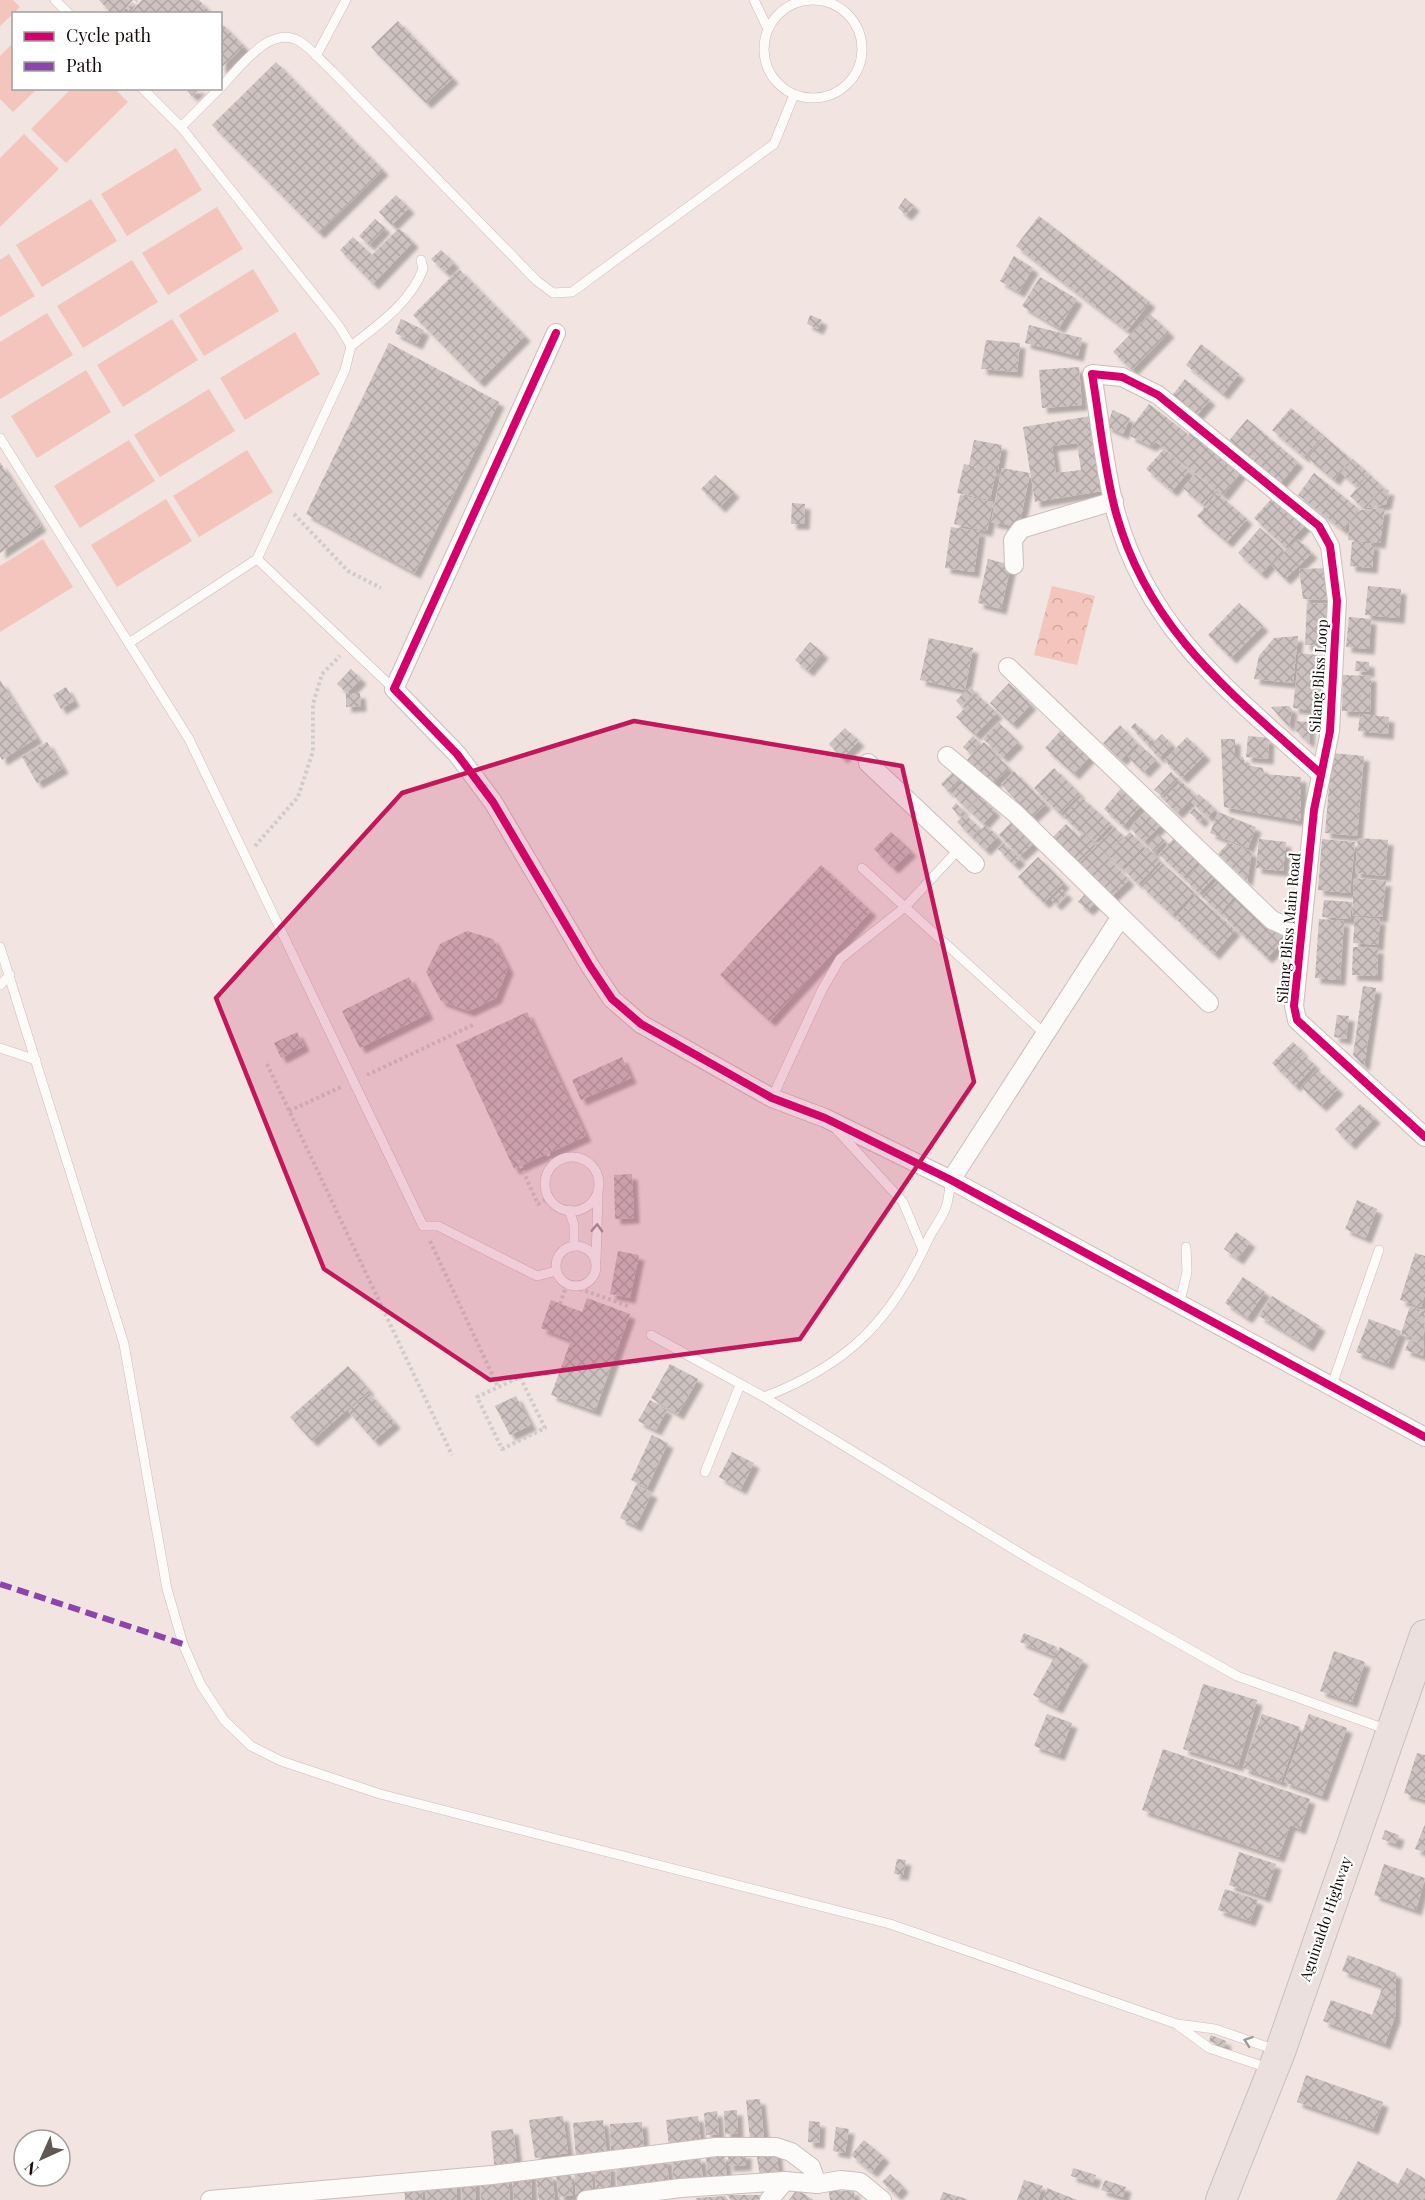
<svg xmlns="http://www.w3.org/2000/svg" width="1425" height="2200" font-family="'Playfair Display',serif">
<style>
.park{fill:url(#park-crowns)}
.pitch{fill:#f4c5bc}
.building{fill:url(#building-cross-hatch);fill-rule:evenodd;filter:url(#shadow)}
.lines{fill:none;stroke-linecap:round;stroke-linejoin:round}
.lane-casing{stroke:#c9bfbd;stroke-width:10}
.street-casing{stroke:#c9bfbd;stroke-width:20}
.primary-casing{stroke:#c7c0bf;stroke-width:32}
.path{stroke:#d0cccc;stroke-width:4;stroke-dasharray:3 3;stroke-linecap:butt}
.lane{stroke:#fdfbfa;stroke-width:9}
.street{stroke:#fdfbfa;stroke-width:18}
.primary{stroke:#ebe0de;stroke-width:30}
.quiet{stroke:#8e44ad;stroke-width:6;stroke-dasharray:12 6;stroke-linecap:butt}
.cycleway-casing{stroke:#fff;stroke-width:11}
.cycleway{stroke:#d6006c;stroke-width:8}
.oneway{stroke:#a09c9a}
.marked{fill:#c2185b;fill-opacity:0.2;stroke:#c2185b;stroke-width:4.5;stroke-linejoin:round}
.labels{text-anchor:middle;stroke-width:4.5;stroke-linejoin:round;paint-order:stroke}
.street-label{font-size:15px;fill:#140d0b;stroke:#fff}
</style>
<defs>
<pattern id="park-crowns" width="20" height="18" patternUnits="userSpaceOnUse" patternTransform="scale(1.5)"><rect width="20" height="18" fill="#f4c5bc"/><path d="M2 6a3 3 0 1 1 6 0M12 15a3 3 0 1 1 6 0" fill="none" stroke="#d0a8a0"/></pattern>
<pattern id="building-cross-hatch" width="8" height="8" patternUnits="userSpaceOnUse" patternTransform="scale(1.5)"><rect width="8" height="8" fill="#cdc2c1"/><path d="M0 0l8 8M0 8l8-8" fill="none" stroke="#afa6a4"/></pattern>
<filter id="shadow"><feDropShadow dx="5.5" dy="5.5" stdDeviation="1.5" flood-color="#0004"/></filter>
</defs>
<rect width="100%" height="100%" fill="#f1e4e1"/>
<path class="park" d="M1052,586l43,10 -18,69 -43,-10z"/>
<g class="pitch">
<path d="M0,0h13l7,7 -20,19z"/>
<path d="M13,43l1,45 23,1 -24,23 -13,-13v-43z"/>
<path d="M71,89h44l13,13 -62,61 -35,-34z"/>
<path d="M24,134l35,35 -59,58v-69z"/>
<path d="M176,148l26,42 -75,46 -26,-42z"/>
<path d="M91,199l26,42 -75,46 -26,-42z"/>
<path d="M217,207l26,42 -75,46 -26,-42z"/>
<path d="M9,254l26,42 -35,21v-57z"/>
<path d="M132,260l26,42 -75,46 -26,-42z"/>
<path d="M253,269l26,42 -75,45 -25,-41z"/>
<path d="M47,313l26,42 -73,44v-57z"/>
<path d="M172,319l26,41 -75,47 -26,-42z"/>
<path d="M295,332l25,42 -75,46 -25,-42z"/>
<path d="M86,370l25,42 -74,46 -26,-42z"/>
<path d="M209,389l26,42 -75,46 -26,-42z"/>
<path d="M129,440l26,41 -75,47 -26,-42z"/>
<path d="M247,450l26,42 -74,45 -26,-41z"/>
<path d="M166,499l26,42 -75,46 -26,-42z"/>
<path d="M43,539l30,48 -73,45v-66z"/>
</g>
<g class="building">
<path d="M99,0h34l-13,14h-8z"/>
<path d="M142,0h57l13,14h-84z"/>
<path d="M398,21l55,57 -27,25 -55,-56z"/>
<path d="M220,22l24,24 -24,23z"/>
<path d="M276,62l107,108 -64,63 -107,-108z"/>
<path d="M185,88h15l-8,8z"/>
<path d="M396,195l13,13 -17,17 -13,-13z"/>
<path d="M905,198l9,8 -8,9 -8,-7z"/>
<path d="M1039,216l111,86 -23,29 -111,-85z"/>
<path d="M375,219l10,9 -16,17 -10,-9z"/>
<path d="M399,228l14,14 -40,42 -33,-34 13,-13 19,18z"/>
<path d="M441,250l13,13 -9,9 -14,-13z"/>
<path d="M1014,256l19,12 -14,24 -19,-11z"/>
<path d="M459,269l66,67 -46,46 -66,-67z"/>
<path d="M1040,277l37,22 -18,29 -37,-22z"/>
<path d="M1150,314l19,18 -37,38 -19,-18z"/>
<path d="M810,315l12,5 -4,9 -11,-5z"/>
<path d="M401,319l23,11 -7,14 -22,-11z"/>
<path d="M1029,325l53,13 -4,18 -53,-13z"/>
<path d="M986,340l34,3 -3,29 -36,-3z"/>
<path d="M389,343l110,59 -84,171 -109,-59z"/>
<path d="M1201,344l38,30 -16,20 -37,-29z"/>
<path d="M1079,367l3,38 -40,3 -3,-38z"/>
<path d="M1185,379l25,21 -15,17 -24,-20z"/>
<path d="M1149,404l39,30 -6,9 11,-14 50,41 -20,25 -67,-53 -5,4 -21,-10 3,-11z"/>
<path d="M1291,408l32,27 -19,22 -32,-27z"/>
<path d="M1113,410l17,8 -7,16 -17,-8z"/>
<path d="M1091,416l11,75 -67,11 -12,-75zM1077,443l4,27 -25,3 -4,-27z"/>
<path d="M1247,419l51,43 -19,23 -51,-43z"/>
<path d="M1324,436l27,23 -17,21 -27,-23z"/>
<path d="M974,440l28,5 -4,25 -29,-5z"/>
<path d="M1164,449l25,22 -17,20 -26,-22z"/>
<path d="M1353,459l15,14 -12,13 -15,-13z"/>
<path d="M0,462l41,64 -41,27z"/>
<path d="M964,464l32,7 -6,29 -33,-7z"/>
<path d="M1002,468l28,5 -11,54 -28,-5z"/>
<path d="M1314,473l45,36 -16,21 -45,-35z"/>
<path d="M1195,474l21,17 -13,14 -20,-17z"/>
<path d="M1369,474l14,13 -20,21 -13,-12z"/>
<path d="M715,475l19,17 -14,15 -19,-18z"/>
<path d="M1384,489l5,1 -3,14 -20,4z"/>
<path d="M1217,493l30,26 -20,23 -30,-26z"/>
<path d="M1276,494l31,29 -22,24 -31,-29z"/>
<path d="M960,495l33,7 -6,29 -33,-7z"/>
<path d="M792,503l13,1 -1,20h-13z"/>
<path d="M1385,508l-5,35 -32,-3 2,-18 11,-12z"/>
<path d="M951,527l29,4 -6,41 -29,-4z"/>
<path d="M1260,528l23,21 -22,25 -23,-21z"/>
<path d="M1298,539l14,14 -27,26 -14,-14z"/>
<path d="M1352,542l22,2 -2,24 -22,-2z"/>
<path d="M988,559l23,6 -10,44 -23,-6z"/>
<path d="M1333,568l1,32 -31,-1 -4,-30z"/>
<path d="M1368,586l33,3 -2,29 -34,-3z"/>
<path d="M1239,603l24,23 -32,32 -23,-23z"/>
<path d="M1307,603l25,1 -2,42 -25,-1z"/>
<path d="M1349,617l22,2 -2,30 -23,-2z"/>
<path d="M1298,636l-5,47 -39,-4 5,-23 15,-18z"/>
<path d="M929,638l44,10 -8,42 -45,-10z"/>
<path d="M810,642l13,11 -15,18 -13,-11z"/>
<path d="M1299,653l34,4 -5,55 -35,-4z"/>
<path d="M1356,661l13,1v10l-14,-1z"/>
<path d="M351,669l10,10 -14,14 -10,-9z"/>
<path d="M1343,675l28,1 -1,36 -28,-1z"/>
<path d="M0,680l37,58 -35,22 -2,-4z"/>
<path d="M1009,683l22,21 -19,20 -22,-21z"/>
<path d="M970,686l5,6 -14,14 -5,-5z"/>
<path d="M66,687l8,14 -13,8 -8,-14z"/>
<path d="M346,693h14l1,13 -15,1z"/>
<path d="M978,695l19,18 -22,22 -19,-18z"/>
<path d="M1289,706l3,4 -3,17 -18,-20z"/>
<path d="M1360,714l29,3 -1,17 -30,-3z"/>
<path d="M1295,721l15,1 -1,21 -14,-13z"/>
<path d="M999,723l19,19 -15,15 -20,-18z"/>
<path d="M1135,723l17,16 -5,5 -16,-17z"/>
<path d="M1120,725l17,18 -16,17 -18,-17z"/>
<path d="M845,728l14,13 -17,17 -13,-14z"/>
<path d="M1062,729l29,26 -17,19 -29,-26z"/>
<path d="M1162,734l10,11 -13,13 -10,-11z"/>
<path d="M973,736l7,7 -9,11 -8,-7z"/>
<path d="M1248,736l21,2 -1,21 -22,-2z"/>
<path d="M1187,737l18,18 -23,23 -18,-18z"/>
<path d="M1221,739h14v18h8l3,8 17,3 1,6 37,3v44l-77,-14z"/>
<path d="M47,742l16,26 -26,15 -15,-26z"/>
<path d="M984,742l12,12 -21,21 -11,-12z"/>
<path d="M1140,745l16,15 -12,12 -16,-15z"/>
<path d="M1332,753l32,3 -7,80 -32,-3z"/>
<path d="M997,756l12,12 -18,18 -12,-12z"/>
<path d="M1054,768l26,26 -20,20 -26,-26z"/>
<path d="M956,769l8,8 -15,15 -8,-8z"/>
<path d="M1014,771l32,33 -14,13 -31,-33z"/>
<path d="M1171,772l7,7 -16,17 -8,-6z"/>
<path d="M966,779l15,15 -14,15 -15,-15z"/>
<path d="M1181,781l14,14 -18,18 -14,-14z"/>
<path d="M1123,786l20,17 -20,23 -19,-17z"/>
<path d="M1199,794l16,15 -7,8 -17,-15z"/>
<path d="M981,797l14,14 -12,13 -15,-15z"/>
<path d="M1081,797l30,27 -16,17 -12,-11 -2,3 -18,-17z"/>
<path d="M956,803l8,8 -5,5 -7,-8z"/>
<path d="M1194,808l10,9 -4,5 -10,-9z"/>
<path d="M1147,810l15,14 -18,18 -14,-14z"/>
<path d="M1218,812l38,15 -8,21 -38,-15z"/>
<path d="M965,814l15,14 -8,9 -15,-15z"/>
<path d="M1015,818l22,22 -17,16 -21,-21z"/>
<path d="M1066,824l13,13 4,-5 12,11 -21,21 -11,-10 8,-9 -8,7 -13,-12z"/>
<path d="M986,825l12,12 -13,13 -12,-12z"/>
<path d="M1114,827l9,9 -17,18 -10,-9z"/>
<path d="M891,832l20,19 -18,17 -19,-19z"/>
<path d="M1130,832l14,14 -23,22 -14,-14z"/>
<path d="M1158,834l7,7 -12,11 -6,-7z"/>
<path d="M1178,834l24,23 -19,20 -24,-23z"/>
<path d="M1358,838l30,2 -3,36 -30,-3z"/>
<path d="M1259,839l27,3 -3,29 -27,-3z"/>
<path d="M1322,839l33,3 -5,51 -32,-3z"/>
<path d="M1229,842l23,10 -5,29 -29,-27z"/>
<path d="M1004,843l16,16 -6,6 -16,-16z"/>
<path d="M1096,845l33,35 -18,17 -10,-9 11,-12 -13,13 -24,-23z"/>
<path d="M1147,847l13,14 -22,23 -14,-14z"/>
<path d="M1038,857l26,26 -20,20 -26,-26z"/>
<path d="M1204,860l14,13 -19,20 -14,-13z"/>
<path d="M1162,863l32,29 -22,23 -31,-29z"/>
<path d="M821,865l50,46 -101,110 -50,-46z"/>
<path d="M1222,875l17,16 -19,22 -18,-16z"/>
<path d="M1354,878l32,3 -4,36 -30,-2z"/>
<path d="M1062,889l5,5 -11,11 -5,-5z"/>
<path d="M1087,892l10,9 -9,9 -10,-8z"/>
<path d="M1196,895l39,35 -21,24 -39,-36z"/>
<path d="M1241,895l45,43 -19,20 -45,-43z"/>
<path d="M1324,900l28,2 -2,17 -28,-2z"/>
<path d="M1355,917l25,2 -2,26 -25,-2z"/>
<path d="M1319,919l25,2 -4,59 -25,-2z"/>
<path d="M467,931l26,8 15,29 -12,30 -27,13 -28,-10 -15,-29 14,-28z"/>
<path d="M1353,947l25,1 -1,28 -25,-1z"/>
<path d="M409,977l19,37 -68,34 -18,-37z"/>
<path d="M1363,986l13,2 -12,78 -11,-11z"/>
<path d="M527,1012l59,124 -72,33 -58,-124z"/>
<path d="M1337,1015l12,1 -3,23 -12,-2z"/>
<path d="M297,1032l7,14 -23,12 -7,-15z"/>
<path d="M1293,1042l10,10 -21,21 -10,-10z"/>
<path d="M1303,1054l12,11 -20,21 -12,-12z"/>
<path d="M622,1057l9,21 -50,22 -9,-20z"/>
<path d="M1317,1069l21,20 -17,17 -20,-19z"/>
<path d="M1360,1104l15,14 -25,26 -15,-15z"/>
<path d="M632,1174l2,44 -19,1 -1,-44z"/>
<path d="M1357,1200l20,9 -11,29 -21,-9z"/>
<path d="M1236,1232l14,10 -12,17 -14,-10z"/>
<path d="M618,1251l21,4 -9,43 -20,-4z"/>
<path d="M1415,1253l10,3v38l-4,13 -21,-7z"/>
<path d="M1243,1277l22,15 -18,26 -22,-15z"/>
<path d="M1272,1296l48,30 -12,20 -49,-30z"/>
<path d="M587,1298l43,16 -35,97 -44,-16 20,-55 -30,-12 10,-28 31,12z"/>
<path d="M1410,1306l10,4 -9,27 -10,-3z"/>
<path d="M1422,1309l3,1 -2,46 -18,-6 4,-10 14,4 -12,-5z"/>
<path d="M1369,1319l32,12 -13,33 -32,-12z"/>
<path d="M670,1364l28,15 -20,35 -27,-16z"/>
<path d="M348,1366l21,24 -57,51 -22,-24z"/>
<path d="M369,1393l26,30 -21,18 -26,-30z"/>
<path d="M516,1396l15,29 -21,10 -15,-29z"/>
<path d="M650,1400l17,10 -11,20 -18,-9z"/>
<path d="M652,1435l16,8 -21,45 -16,-8z"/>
<path d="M732,1452l22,11 -13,26 -22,-12z"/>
<path d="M636,1485l16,8 -16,33 -16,-8z"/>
<path d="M1024,1633l33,14 -3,9 -34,-14z"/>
<path d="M1060,1647l23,13 -26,48 -24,-13z"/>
<path d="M1334,1651l31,11 -13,40 -32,-11z"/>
<path d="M1203,1684l54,16 -19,66 -55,-17z"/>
<path d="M1047,1714l25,9 -13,32 -25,-9z"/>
<path d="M1262,1714l38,13 -19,55 -38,-14z"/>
<path d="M1309,1714l38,14 -25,68 -38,-14z"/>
<path d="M1163,1749l147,50 -10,30 -10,-4 -11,32 -137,-47z"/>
<path d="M1417,1753l8,2v45l-21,-7z"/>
<path d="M1425,1824v28l-10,-3z"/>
<path d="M1385,1830l14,5 -3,9 -14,-5z"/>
<path d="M1239,1852l37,12 -11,33 -36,-12z"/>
<path d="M897,1859l9,1 -3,15 -9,-1z"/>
<path d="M1384,1864l41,14 -9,32 -42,-15z"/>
<path d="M1225,1889l33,11 -8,21 -32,-11z"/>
<path d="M1348,1955l48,18 -1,44 -10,27 -62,-23 8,-21 41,15 11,-29 -41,-15z"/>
<path d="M1211,2035l15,6 -2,6 -15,-6z"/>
<path d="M1306,2075l77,27 -10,27 -76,-27z"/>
<path d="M760,2099l4,38 -14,2 -4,-39z"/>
<path d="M737,2110l1,23 -13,1 -1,-23z"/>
<path d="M717,2111l2,23 -13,1 -2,-22z"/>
<path d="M563,2116l5,37 -33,5 -6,-38z"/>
<path d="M698,2116l3,27 -32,4 -3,-27z"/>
<path d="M603,2120l4,35 -31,3 -3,-35z"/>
<path d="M809,2121l11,1 -1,21 -11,-1z"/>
<path d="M642,2122l2,29 -33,2 -1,-29z"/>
<path d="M836,2127l13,2 -4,24 -12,-2z"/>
<path d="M513,2129l5,41 -23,3 -4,-42z"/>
<path d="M864,2140l20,17 -12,15 -21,-17z"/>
<path d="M776,2148l3,27 -19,2 -4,-26z"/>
<path d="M746,2153v12l-18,1v-12z"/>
<path d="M725,2155l2,29h-19l-2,-28z"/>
<path d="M701,2157l2,29 -29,1 -2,-28z"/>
<path d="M667,2158l2,29 -52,3 -1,-28z"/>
<path d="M1358,2161l40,23 9,-16 18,11v21h-89z"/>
<path d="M595,2165h15l1,29h-15z"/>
<path d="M591,2168l2,27 -17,1 -2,-26z"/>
<path d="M1073,2168l23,7 -3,8 -22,-7z"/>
<path d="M531,2172l1,28h-18l-2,-27z"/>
<path d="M571,2173l2,22 -14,2 -3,-23z"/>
<path d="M552,2174l3,26h-16l-3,-24z"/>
<path d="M890,2174l13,13 -7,8 -14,-13z"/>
<path d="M508,2176l2,24h-29l-1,-21z"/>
<path d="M475,2178l1,22h-14l-1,-21z"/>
<path d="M1024,2180l19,6 -5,14h-21z"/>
<path d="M1105,2180l21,7 -3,10 -22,-7z"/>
<path d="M456,2181l1,19h-31l-1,-17z"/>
<path d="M422,2185l1,15h-18l-1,-14z"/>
<path d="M828,2186h11l1,5 14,-1 1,10h-25z"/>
<path d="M1047,2188l30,12h-34z"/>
<path d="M797,2189l16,11h-24z"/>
<path d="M943,2192l24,7v1h-27z"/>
<path d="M727,2195h36l-5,5h-27z"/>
<path d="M725,2196l3,4h-32v-2z"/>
</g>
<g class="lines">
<defs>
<g id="lane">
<path d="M55,0l14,14"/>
<path d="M754,0l14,29"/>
<circle cx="813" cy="49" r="49"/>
<path d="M316,56l30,-56"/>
<path d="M220,88c19,-19 49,-64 79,-47 12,7 22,20 32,29l206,211 16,12 19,-1 202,-148 20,-49"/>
<path d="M181,127l39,-39"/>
<path d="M351,346c27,-21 60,-44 72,-77l-2,-9"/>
<path d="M0,438l189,301 234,487h15l99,50 19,-5"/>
<path d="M257,559l137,130"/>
<path d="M129,643l128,-84 88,-189 6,-24 -12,-20 -158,-199 -39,-39"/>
<path d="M862,868l183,166"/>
<path d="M0,947l124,397 43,245 16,55 18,41 23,35 27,26 30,15 99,33 510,130 287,100 38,5 61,21"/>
<path d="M0,985l10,-10"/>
<path d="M0,1048l36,12"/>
<path d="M772,1098l50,-108 18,-31 65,-52 54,-58"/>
<path d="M836,1129l67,73 20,48"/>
<circle cx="572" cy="1184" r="27"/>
<path d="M569,1210l5,15v21"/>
<circle cx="576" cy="1266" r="20"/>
<path d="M596,1260l2,-67"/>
<path d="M1179,1306l8,-34 -1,-25"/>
<path d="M651,1335l113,62 269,164 204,115 151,54"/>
<path d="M1332,1385l47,-135"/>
<path d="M764,1397c84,-32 127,-76 164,-157 5,-12 14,-21 18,-33 3,-8 3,-18 5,-27"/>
<path d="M705,1472l35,-87"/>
<path d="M1179,2026l30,22 59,20"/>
</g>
<g id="street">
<path d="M556,333l-162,356 63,65 36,48 97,164 22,33 29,25 131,74 53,20 126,62 474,257"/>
<path d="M1014,565l-1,-25 8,-11 93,-28"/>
<path d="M1008,667l264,253 28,13"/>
<path d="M947,756l68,57 194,190"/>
<path d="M868,763l107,101"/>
<path d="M1321,774c-87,-79 -172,-141 -205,-261 -12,-44 -16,-93 -24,-139l30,3 36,18 161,131 11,20 7,55 -7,130 -16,79 -20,196 3,14 128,117"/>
<path d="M951,1180l169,-262"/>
<path d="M210,2200l282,-25 224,-28h60l15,5 20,15 6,17"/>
<path d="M586,2200l95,-12 104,-7 32,3 24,-4 19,2 22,18"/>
<path d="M769,2200l16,-19"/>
</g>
<path id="primary" d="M1221,2200l59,-148 145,-417"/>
</defs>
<use href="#lane" class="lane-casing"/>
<use href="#street" class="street-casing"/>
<use href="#primary" class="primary-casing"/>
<g class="path">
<path d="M123,14l14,-14"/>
<path d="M294,514l54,57 33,17"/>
<path d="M255,846l43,-49 15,-46v-47l9,-30 18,-18"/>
<path d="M267,1064l185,391"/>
<path d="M367,1075l108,-51"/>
<path d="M289,1111l52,-24"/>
<path d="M545,1148l8,16"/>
<path d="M518,1160l20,44 11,-6"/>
<path d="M430,1241l68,146"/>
<path d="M574,1287l54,19"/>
<path d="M560,1304l7,-20"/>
<path d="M520,1377l25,51 -43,21 -25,-52z"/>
</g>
<use href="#lane" class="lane"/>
<use href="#street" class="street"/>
<use href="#primary" class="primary"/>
<path class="quiet" d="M0,1584l183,60"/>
<defs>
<g id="cycleway">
<path d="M556,333l-162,356 63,65 36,48 97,164 22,33 29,25 131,74 53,20 126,62 474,257"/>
<path d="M1321,774c-87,-79 -172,-141 -205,-261 -12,-44 -16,-93 -24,-139l30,3 36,18 161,131 11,20 7,55 -7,130 -16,79 -20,196 3,14 128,117"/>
</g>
</defs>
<use href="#cycleway" class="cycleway-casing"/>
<use href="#cycleway" class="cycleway"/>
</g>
<defs><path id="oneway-chevron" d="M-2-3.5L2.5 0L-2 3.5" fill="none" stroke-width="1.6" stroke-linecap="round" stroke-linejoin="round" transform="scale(1.5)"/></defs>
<g class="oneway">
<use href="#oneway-chevron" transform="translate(597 1228) rotate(-88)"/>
<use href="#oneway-chevron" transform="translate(1248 2041) rotate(-161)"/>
</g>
<path class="marked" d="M634,721l268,45 72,316 -174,257 -310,41 -166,-111 -108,-271 186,-205z"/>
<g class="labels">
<g class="street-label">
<text transform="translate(1319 676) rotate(-86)" y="5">Silang Bliss Loop</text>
<text transform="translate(1289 928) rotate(-85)" y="5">Silang Bliss Main Road</text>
<text transform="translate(1326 1919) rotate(-71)" y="5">Aguinaldo Highway</text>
</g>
</g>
<rect x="12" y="12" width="210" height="78" fill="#ffffff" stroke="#a19e9d" stroke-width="1.5"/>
<rect x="24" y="32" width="30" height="9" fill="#d6006c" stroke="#a19e9d" stroke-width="1.5"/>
<text x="66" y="42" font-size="18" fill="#140d0b">Cycle path</text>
<rect x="24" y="62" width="30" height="9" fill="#8e44ad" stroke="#a19e9d" stroke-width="1.5"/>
<text x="66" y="72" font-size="18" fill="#140d0b">Path</text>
<g transform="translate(42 2158) rotate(225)"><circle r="28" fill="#ffffff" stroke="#a19e9d" stroke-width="1.5"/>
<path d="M0-4.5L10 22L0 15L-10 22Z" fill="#615856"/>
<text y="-9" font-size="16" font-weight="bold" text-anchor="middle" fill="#140d0b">N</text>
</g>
</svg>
